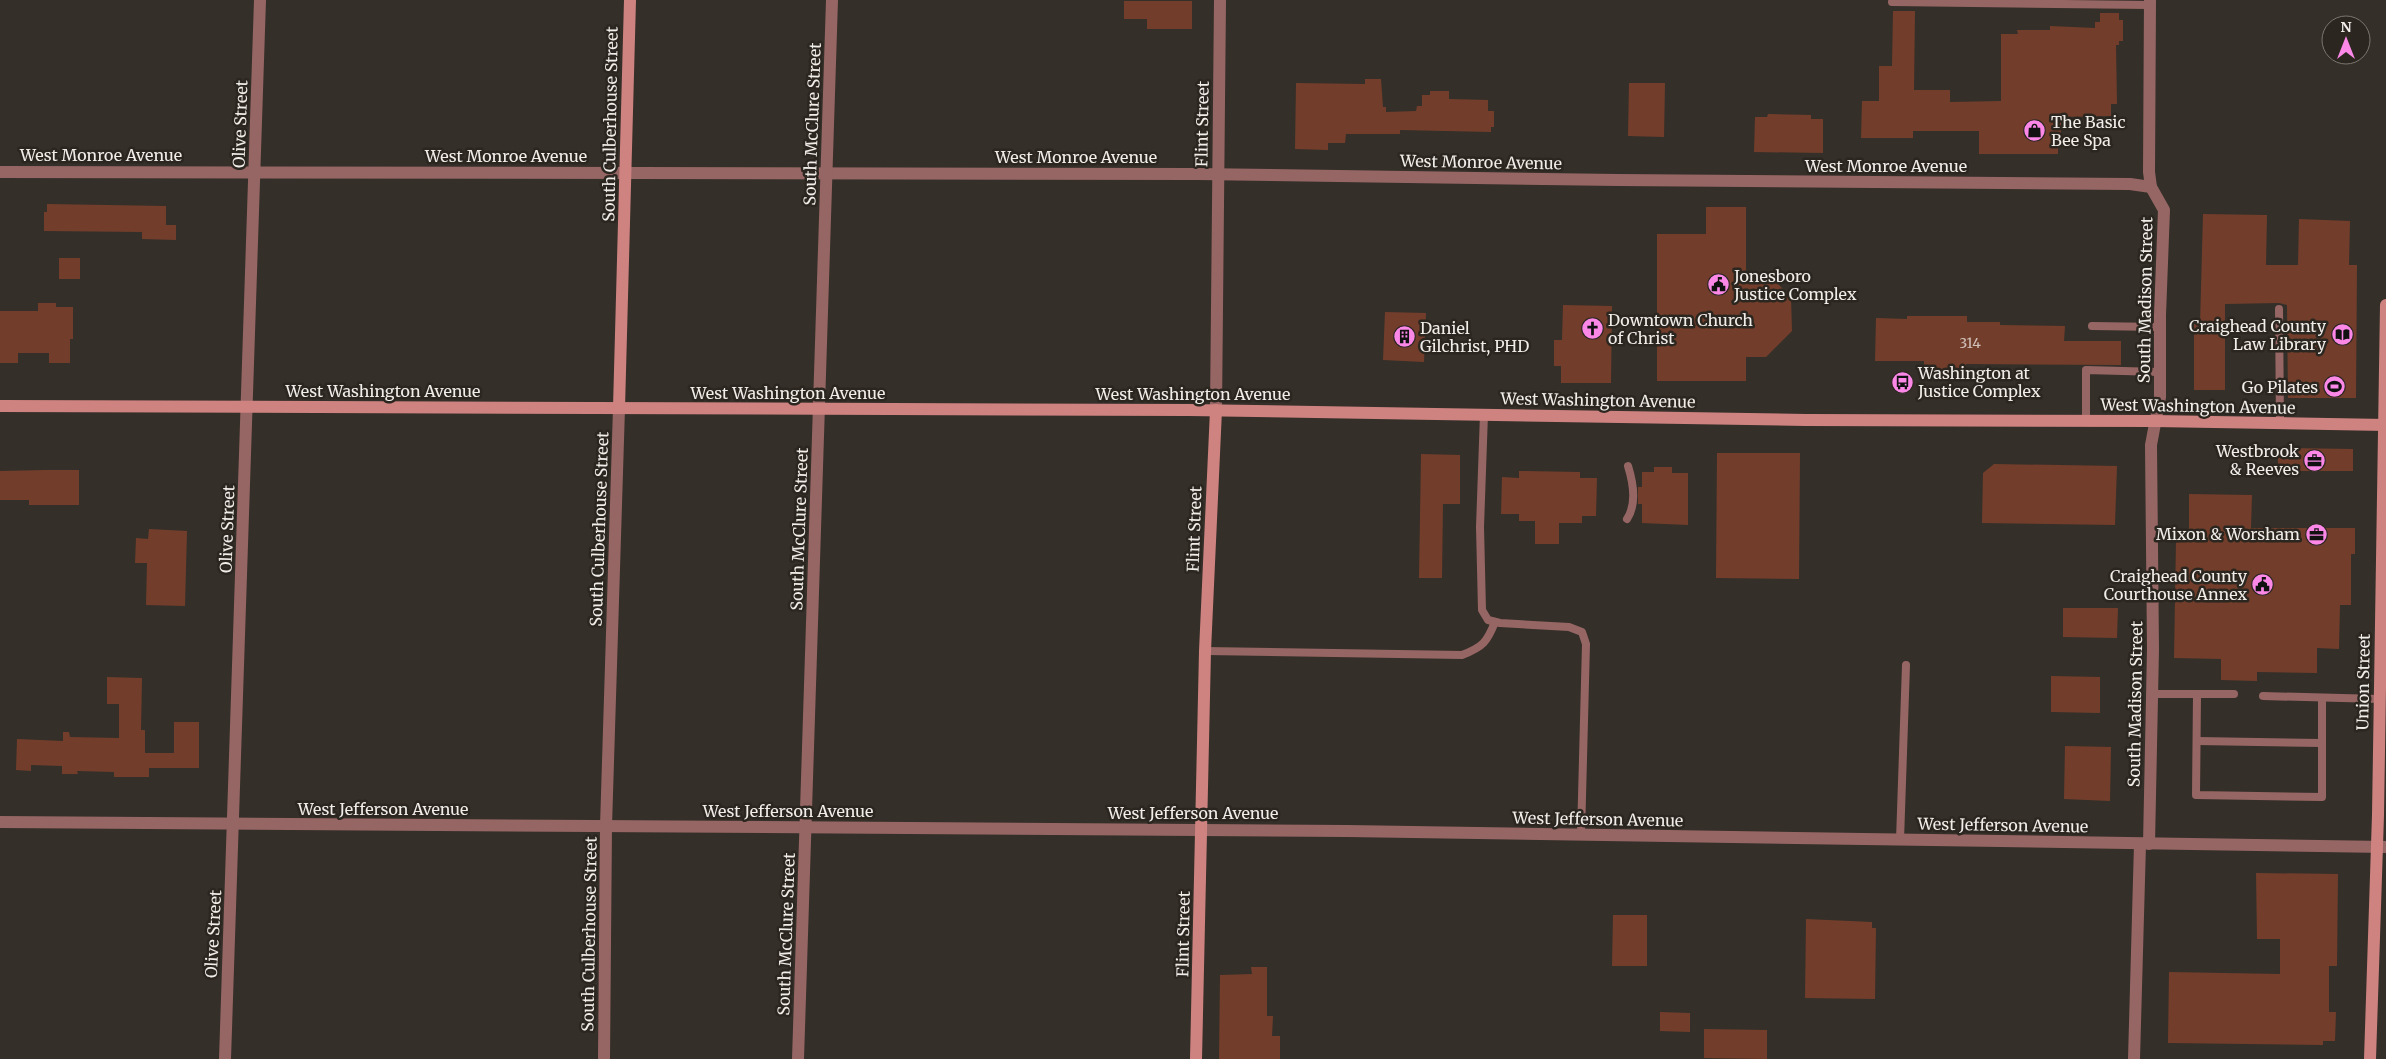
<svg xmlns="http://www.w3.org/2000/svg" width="2386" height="1059" font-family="Merriweather,serif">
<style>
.building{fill:#723e2b}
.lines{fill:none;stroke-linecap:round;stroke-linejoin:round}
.lane{stroke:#966664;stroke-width:8}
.street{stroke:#966664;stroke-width:12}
.secondary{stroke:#cf8380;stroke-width:12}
.labels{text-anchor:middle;stroke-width:5;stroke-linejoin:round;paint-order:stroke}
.number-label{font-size:14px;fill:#d1c1ba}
.poi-label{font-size:16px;fill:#f1ede9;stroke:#2b261f;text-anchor:start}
.street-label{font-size:16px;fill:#f1ede9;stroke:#2b261f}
</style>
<rect width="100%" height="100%" fill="#352f29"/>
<g class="building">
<path d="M1124,1h68v28h-45v-10h-23z"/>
<path d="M1893,11h22l-1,79h36v12l51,-1v-67h17l-1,-4h33v-4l45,2v-6h5v-9h19v7h4v21h-4v4h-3l1,59h-6v12l-50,1v23h-3v14h-79v-23h-66v7h-52l1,-37h17v-35h13z"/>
<path d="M1365,79h16l2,28h3v5l30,-1 1,-5h5v-11h8v-4h19v8l39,1v11h6v16h-3v5l-91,-2v4h-54l-1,9h-17v7l-33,-1 1,-66 69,1z"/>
<path d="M1629,83h36l-1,54 -36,-1z"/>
<path d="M1768,114l43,1v4h12v34l-69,-1 1,-35h12z"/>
<path d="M47,204l119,2v19h10v15l-34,-1v-7l-98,-1v-19h3z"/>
<path d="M1706,207h40v65h20l25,25 1,34 -26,26h-20v24h-89v-147h49z"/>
<path d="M2203,214l64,1 -1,50h32l1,-46 51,2 -1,44h8l-1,133h-68l-1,-93 -8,-2 -54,1v86h-31v-66h6z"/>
<rect x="59" y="258" width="21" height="21"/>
<path d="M38,303h18v4h17v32h-3v24h-21v-10h-31v10h-18v-52h38z"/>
<path d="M1563,305l49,1 -1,77h-50v-17h-7v-26h8z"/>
<path d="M1385,312l41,1 -2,49 -41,-2z"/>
<path d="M1907,316h60v6h33v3l65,1 -1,15h57v24l-155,-1v7l-42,-1v-9h-49l1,-43 31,1z"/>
<path d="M2278,448l75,1v22h-75z"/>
<path d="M1717,453h83l-1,126 -83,-1z"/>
<path d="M1421,454l39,1v49h-17l-1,74h-23z"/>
<path d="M1994,464l123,2 -2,59 -133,-2 1,-50z"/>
<path d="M1654,467h18v6h16v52l-46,-2v-19h-4v-17h4v-15h12z"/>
<path d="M46,470h33v35h-50v-5h-29v-29z"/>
<path d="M1519,471l61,1v6h17l-1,38h-14v7h-23v21h-24v-23h-16v-7h-18l1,-37 17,1z"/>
<path d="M2189,494l63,1 -1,33h104v26h-4v51h-11l-1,44 -22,-1v25l-60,-1v9l-36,-1v-21l-47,-1 2,-117 13,1z"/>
<path d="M149,529l38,2 -2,75 -39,-1 1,-42h-12l1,-25 12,1z"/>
<path d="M2063,608h55l-1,30 -54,-1z"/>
<path d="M2051,676l49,1v36l-49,-1z"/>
<path d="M107,677l35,1 -1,52h4v23h29v-31h25v46h-50v9h-35v-5l-37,-1 1,3h-16v-8l-31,-1v6l-15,-1 1,-31 46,2v-9h6l1,5 49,1v-34h-12z"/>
<path d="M2065,746l46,1 -1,54 -46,-2z"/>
<path d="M2256,873l82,1 -1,92h-8v46h7l-1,29h-12v4l-155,-2 1,-71 111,2v-35h-23z"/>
<path d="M1613,915h34v51h-35z"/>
<path d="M1806,919l66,3v6h4l-1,71 -70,-1z"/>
<path d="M1251,967h16v49h6l-1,20h8v23h-61l1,-84 32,-1z"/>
<path d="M1660,1012l30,1v19l-30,-1z"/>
<path d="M1704,1029l63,1v29l-63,-1z"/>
</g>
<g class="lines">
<g class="lane">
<path d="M1892,2l258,3"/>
<path d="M2279,309l1,115"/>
<path d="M2092,326l68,1"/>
<path d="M1484,414l-4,113 2,83 6,10 12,3 69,4 13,5 4,12 -5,191"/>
<path d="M2086,421v-51l74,2"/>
<path d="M1627,519c10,-15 6,-37 1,-53"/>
<path d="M1205,651l257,4c21,-8 25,-13 33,-33"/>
<path d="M2152,694h82"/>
<path d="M2197,695l-1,100 126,2v-99"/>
<path d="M2263,696l116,3"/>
<path d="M2197,741l124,2"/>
<path d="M1900,840l6,-175"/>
</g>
<g class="street">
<path d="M0,172l1198,2 420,6 512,4 21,3"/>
<path d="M1216,410l4,-410"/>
<path d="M0,822l1347,9 1039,16"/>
<path d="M2149,844l4,-195 -2,-204 9,-48v-82l4,-105 -13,-23 -2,-15 1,-172"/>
<path d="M225,1059l35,-1059"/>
<path d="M604,1059l2,-233 13,-418"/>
<path d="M798,1059l34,-1059"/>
<path d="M2134,1059l6,-215"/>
</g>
<g class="secondary">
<path d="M0,406l1189,4 617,10 348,1 232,4"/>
<path d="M619,408l11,-408"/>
<path d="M1196,1059l9,-408 11,-241"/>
<path d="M2370,1059l8,-244 8,-510"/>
</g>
</g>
<defs>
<symbol id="shop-disc" viewBox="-11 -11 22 22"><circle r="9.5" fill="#fb87e6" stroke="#2b261f"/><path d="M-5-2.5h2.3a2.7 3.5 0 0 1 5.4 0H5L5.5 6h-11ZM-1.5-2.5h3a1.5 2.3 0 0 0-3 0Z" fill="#111"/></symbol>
<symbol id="civic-disc" viewBox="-11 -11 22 22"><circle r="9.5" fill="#fb87e6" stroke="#2b261f"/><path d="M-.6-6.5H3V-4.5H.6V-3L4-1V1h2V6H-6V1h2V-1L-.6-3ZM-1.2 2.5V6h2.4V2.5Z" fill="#111"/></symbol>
<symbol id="church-disc" viewBox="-11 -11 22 22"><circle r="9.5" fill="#fb87e6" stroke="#2b261f"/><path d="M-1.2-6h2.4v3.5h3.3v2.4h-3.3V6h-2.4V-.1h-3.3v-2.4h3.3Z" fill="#111"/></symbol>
<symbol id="library-disc" viewBox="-11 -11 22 22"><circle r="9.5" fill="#fb87e6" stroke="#2b261f"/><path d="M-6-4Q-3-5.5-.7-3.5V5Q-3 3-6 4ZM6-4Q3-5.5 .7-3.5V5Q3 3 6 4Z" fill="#111"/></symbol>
<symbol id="building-disc" viewBox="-11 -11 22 22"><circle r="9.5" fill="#fb87e6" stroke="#2b261f"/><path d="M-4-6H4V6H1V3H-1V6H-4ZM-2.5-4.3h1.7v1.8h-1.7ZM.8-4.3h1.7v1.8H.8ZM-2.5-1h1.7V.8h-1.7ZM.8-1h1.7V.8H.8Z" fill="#111"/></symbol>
<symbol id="bus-disc" viewBox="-11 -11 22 22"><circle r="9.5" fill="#fb87e6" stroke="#2b261f"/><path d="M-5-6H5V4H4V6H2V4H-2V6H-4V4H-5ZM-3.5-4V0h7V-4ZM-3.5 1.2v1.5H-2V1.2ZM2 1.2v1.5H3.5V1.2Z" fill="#111"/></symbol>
<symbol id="stadium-disc" viewBox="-11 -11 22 22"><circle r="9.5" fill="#fb87e6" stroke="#2b261f"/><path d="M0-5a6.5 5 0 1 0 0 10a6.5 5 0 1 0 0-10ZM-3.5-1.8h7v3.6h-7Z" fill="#111"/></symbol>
<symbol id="office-disc" viewBox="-11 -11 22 22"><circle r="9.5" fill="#fb87e6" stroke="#2b261f"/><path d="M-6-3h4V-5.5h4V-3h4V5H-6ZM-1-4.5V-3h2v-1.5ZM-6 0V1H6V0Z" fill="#111"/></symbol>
</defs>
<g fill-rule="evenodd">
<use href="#shop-disc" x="2022" y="118" width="25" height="25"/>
<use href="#civic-disc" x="1706" y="272" width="25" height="25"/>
<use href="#church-disc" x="1580" y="316" width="25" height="25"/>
<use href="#library-disc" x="2330" y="322" width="25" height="25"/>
<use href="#building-disc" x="1392" y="324" width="25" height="25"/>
<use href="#bus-disc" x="1890" y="370" width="25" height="25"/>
<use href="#stadium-disc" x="2322" y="374" width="25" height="25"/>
<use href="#office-disc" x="2302" y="448" width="25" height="25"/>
<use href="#office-disc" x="2304" y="522" width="25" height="25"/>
<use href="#civic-disc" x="2250" y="572" width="25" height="25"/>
</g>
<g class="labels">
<g class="number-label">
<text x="1970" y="348">314</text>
</g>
<g class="poi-label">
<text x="2051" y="128">The Basic<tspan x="2051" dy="18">Bee Spa</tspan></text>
<text x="1734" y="282">Jonesboro<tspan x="1734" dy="18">Justice Complex</tspan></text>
<text x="1608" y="326">Downtown Church<tspan x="1608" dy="18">of Christ</tspan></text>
<text x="2326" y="332" text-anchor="end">Craighead County<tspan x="2326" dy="18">Law Library</tspan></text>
<text x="1420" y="334">Daniel<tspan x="1420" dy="18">Gilchrist, PHD</tspan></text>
<text x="1918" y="379">Washington at<tspan x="1918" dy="18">Justice Complex</tspan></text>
<text x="2318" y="393" text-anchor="end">Go Pilates</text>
<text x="2299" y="457" text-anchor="end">Westbrook<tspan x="2299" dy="18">&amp; Reeves</tspan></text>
<text x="2300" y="540" text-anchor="end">Mixon &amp; Worsham</text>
<text x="2247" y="582" text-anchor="end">Craighead County<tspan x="2247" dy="18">Courthouse Annex</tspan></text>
</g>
<g class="street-label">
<text transform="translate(240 124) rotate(-88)" y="6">Olive Street</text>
<text transform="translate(610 124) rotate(-89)" y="6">South Culberhouse Street</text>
<text transform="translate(812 124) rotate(-88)" y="6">South McClure Street</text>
<text transform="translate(1202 124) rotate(-89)" y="6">Flint Street</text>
<text x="101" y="161">West Monroe Avenue</text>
<text x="506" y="162">West Monroe Avenue</text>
<text x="1076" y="163">West Monroe Avenue</text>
<text transform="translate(1481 162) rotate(1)" y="6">West Monroe Avenue</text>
<text x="1886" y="172">West Monroe Avenue</text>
<text transform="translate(2145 300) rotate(-89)" y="6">South Madison Street</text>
<text x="383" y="397">West Washington Avenue</text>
<text x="788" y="399">West Washington Avenue</text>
<text x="1193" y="400">West Washington Avenue</text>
<text transform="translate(1598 400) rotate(1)" y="6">West Washington Avenue</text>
<text transform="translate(2198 406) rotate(1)" y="6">West Washington Avenue</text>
<text transform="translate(227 529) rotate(-88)" y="6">Olive Street</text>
<text transform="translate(599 529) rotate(-88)" y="6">South Culberhouse Street</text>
<text transform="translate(799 529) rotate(-88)" y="6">South McClure Street</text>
<text transform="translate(1194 529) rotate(-88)" y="6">Flint Street</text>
<text transform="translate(2363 682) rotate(-89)" y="6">Union Street</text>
<text transform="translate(2135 704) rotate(-89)" y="6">South Madison Street</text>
<text x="383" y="815">West Jefferson Avenue</text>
<text x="788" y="817">West Jefferson Avenue</text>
<text x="1193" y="819">West Jefferson Avenue</text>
<text transform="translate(1598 819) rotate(1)" y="6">West Jefferson Avenue</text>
<text transform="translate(2003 825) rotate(1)" y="6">West Jefferson Avenue</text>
<text transform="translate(213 934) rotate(-87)" y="6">Olive Street</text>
<text transform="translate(589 934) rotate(-89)" y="6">South Culberhouse Street</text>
<text transform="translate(786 934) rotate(-88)" y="6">South McClure Street</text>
<text transform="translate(1183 934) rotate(-89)" y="6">Flint Street</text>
</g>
</g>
<g transform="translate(2346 40)"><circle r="24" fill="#2b261f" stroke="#7a7670"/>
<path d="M0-4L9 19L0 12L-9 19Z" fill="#fb87e6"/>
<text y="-8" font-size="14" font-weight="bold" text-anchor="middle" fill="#f1ede9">N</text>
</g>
</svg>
